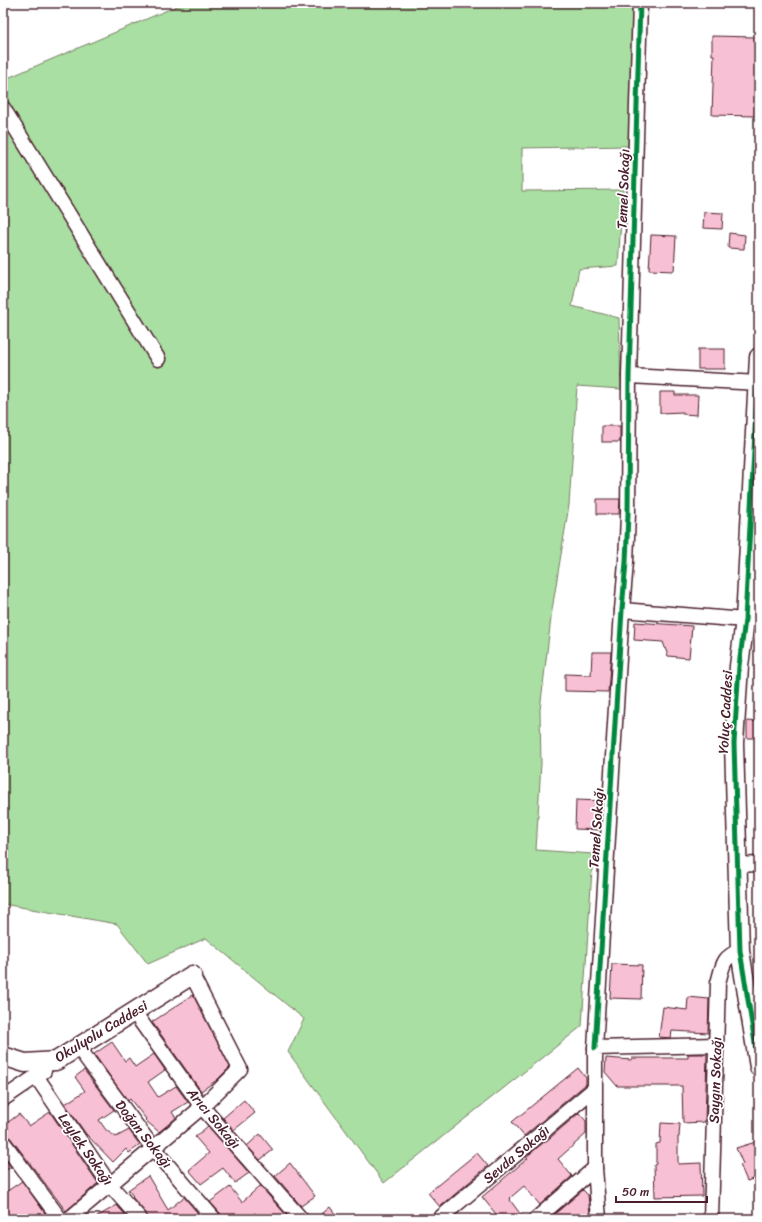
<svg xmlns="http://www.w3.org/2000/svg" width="762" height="1222" font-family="Sriracha,sans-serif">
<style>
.green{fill:#a9dfa2;stroke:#7a7f66}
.building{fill:#f8c0d4;stroke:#4a1f2b}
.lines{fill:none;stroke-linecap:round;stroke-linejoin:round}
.minor-casing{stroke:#4a1f2b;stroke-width:17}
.tertiary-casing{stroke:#4a1f2b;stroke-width:21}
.minor{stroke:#fff;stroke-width:14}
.tertiary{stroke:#fff;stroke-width:18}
.cycleway-casing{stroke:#fff;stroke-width:8}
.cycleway{stroke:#00873e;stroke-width:5}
.labels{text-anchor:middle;stroke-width:3.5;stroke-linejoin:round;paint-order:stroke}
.street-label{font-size:14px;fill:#4a1f2b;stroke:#fff}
</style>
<rect width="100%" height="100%" fill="#fff"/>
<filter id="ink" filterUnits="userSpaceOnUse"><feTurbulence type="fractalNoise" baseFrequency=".025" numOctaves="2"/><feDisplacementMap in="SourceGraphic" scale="8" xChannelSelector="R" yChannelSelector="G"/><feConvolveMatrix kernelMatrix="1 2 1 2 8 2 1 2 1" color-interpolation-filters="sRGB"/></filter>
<g filter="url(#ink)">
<path class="green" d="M184,3h450l-6,143 -106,2v43l101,-1 -5,76 -39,3 -7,37 47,12 2,71 -44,-3 -8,119 -17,105 -12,100 1,53 -5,87 57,4 -11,172 -198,157 -96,-131 16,-33 -98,-81 -58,26 -31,-40 -114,-20v-824z"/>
<g class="building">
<path d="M712,36l43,1v29h2l-2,50 -43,-1 2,-60h-2z"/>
<path d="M704,212l19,1 -1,16 -19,-1z"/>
<path d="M729,233l16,2 -1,14 -16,-1z"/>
<path d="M651,235l25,1 -2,35 -25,-1z"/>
<rect x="698" y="349" width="27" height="20"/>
<path d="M660,392h15v3h23l-1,20 -14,-1v-2l-23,1z"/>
<rect x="602" y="426" width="18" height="16"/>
<path d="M597,499h23l-1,15h-22z"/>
<path d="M635,622l57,4 -3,32 -21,-2 -5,-14 -29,-2z"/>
<path d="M592,652h19l-3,40 -43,-1v-17l26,1z"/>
<path d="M747,721l12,1v16h-12z"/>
<path d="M576,800l26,1 -2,29 -25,-1z"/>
<path d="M612,964l30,1 -1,34 -31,-1z"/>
<path d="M193,995l37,72 -13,13 -16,11 -49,-69z"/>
<path d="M688,997l21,2 -1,34 -36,-2 -1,7 -12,-1 4,-30 24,3z"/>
<path d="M112,1042l13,19 4,-3 6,9 19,-13 11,16 -17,12 10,15 18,-11 12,16 -16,10 4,6 -17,14 -14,-12 1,-1 -16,-20 -2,2 -34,-47z"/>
<path d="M688,1054h19l-2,68 -22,1 -1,-37h-65l-12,-14 1,-14 26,2v-2h56z"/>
<path d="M578,1068l8,10v6l-62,52 -12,-14z"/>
<path d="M84,1070l30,40 -15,10 7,10 10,7 13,-7 11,15 -11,8 -3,-4 -13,13 -27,-28 -21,-30 20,-13 -10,-14z"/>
<path d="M244,1100l11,13 -21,17 -11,-12z"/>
<path d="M50,1112l48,71 -32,28 -63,-83v-2l16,-12 10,12z"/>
<path d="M579,1113l7,8v13l-28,25 14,17 -32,29 -16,-19 -14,12 1,1 -1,1 14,19h-24l-18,-22 46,-39 -2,-1 18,-15v1z"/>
<path d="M661,1123l19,1 -1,13h-1v27l23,-1 1,33 -47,1 -1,-32 2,-1v-20l4,-1z"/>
<path d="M208,1126l41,47 -14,10 -12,-15 -22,16 -12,-14 20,-17 -14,-16z"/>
<path d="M260,1134l13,16 -13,10 -13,-14z"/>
<path d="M759,1141v36l-12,4 -7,-16 3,-1 -7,-16z"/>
<path d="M477,1153l11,13 -48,41 -12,-14z"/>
<path d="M3,1156l8,11 -8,5z"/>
<path d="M290,1163l25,33 -14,10 -26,-30z"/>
<path d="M148,1176l20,34 16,-13 19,22h-55l-2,-6 -14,-16 1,-1 -5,-6z"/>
<path d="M22,1181l25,35 -4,3h-14l-5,-6 -9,6h-12v-25z"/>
<path d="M260,1186l28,31 -4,2h-23l-6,-6 -8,6h-25l-2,-6 -10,-11 20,-15 12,15z"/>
<path d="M583,1190l5,5 2,20 -9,4h-28l-2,-2z"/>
<path d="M117,1205l12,14h-36z"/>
<path d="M330,1207l9,12h-23z"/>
</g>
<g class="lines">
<defs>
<g id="minor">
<path d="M3,108l155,251"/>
<path d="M629,376l130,7"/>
<path d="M622,610l123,10"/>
<path d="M737,865l22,-1"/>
<path d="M134,1012l68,95 99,112"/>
<path d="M78,1047l75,101 61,71"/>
<path d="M595,1048l27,-438 4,-48 2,-48 1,-138 11,-373"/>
<path d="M36,1076l74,109 30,34"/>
<path d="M3,1099l41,-28"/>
<path d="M3,1142l57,77"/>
<path d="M69,1219l133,-112 38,-38 -48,-94"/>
<path d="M439,1219l155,-130"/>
<path d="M536,1219l59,-51"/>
<path d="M599,1219l-4,-51v-120l121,-3"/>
<path d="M711,1219l7,-236c5,-17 4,-26 22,-32"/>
</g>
<g id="tertiary">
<path d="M759,357l-14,263 -6,46 -5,77 6,208 19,116"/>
<path d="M3,1056l22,7 31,-2 136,-86"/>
</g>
</defs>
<use href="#minor" class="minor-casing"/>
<use href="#tertiary" class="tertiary-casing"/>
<use href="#minor" class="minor"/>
<use href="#tertiary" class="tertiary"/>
<defs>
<g id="cycleway">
<path d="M759,357l-14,263 -6,46 -5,77 6,208 19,116"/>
<path d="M595,1048l27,-438 4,-48 2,-48 1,-138 11,-373"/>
</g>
</defs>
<use href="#cycleway" class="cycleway-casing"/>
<use href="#cycleway" class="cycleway"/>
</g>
</g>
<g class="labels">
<g class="street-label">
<text transform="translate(623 189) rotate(-88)" y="5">Temel Sokağı</text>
<text transform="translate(725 712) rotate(-87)" y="5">Yoluç Caddesi</text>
<text transform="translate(596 828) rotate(-86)" y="5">Temel Sokağı</text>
<text transform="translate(101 1031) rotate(-31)" y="5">Okulyolu Caddesi</text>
<text transform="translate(715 1080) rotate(-88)" y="5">Saygın Sokağı</text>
<text transform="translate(214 1118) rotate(50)" y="5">Arıcı Sokağı</text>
<text transform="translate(144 1134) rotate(52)" y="5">Doğan Sokağı</text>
<text transform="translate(86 1149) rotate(55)" y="5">Leylek Sokağı</text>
<text transform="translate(516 1154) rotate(-40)" y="5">Sevda Sokağı</text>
</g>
</g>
<rect width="762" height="1222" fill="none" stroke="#fff" stroke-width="16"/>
<rect x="8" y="8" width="746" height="1206" fill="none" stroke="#4a1f2b" stroke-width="1.5" filter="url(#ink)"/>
<path d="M616 1196v6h91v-6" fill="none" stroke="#4a1f2b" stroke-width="2"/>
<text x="622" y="1196" font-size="12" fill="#4a1f2b" stroke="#ffffff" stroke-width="3" paint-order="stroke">50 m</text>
</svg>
